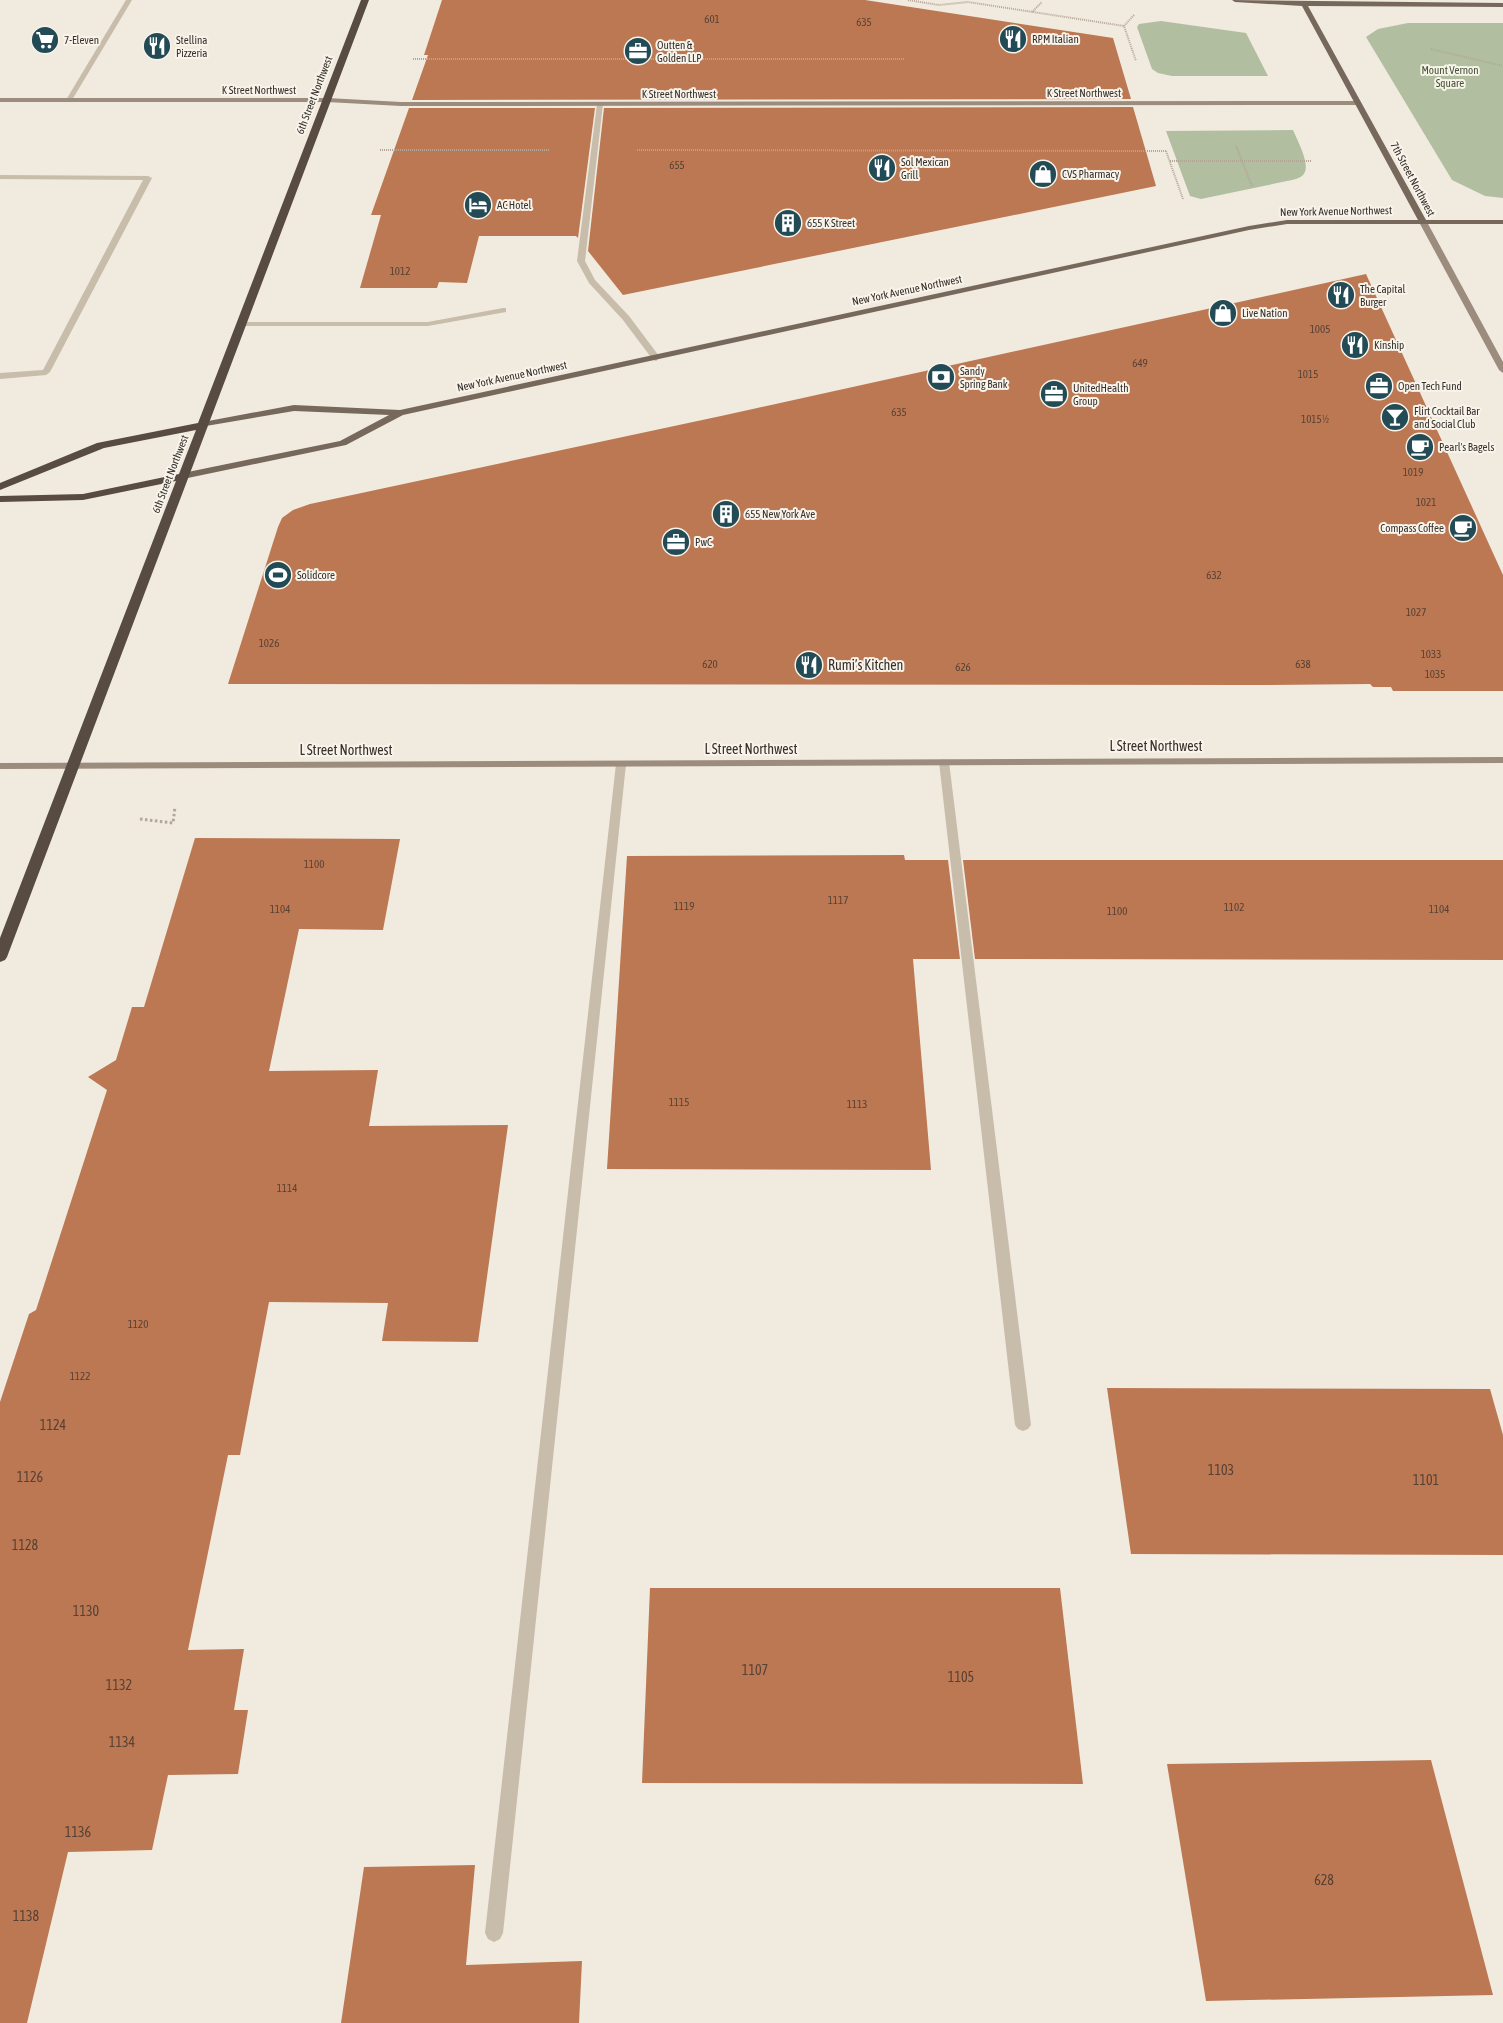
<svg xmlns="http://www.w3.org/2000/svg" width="1503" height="2023" font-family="'Asap Condensed',sans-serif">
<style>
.green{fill:#b1bfa0}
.building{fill:#bc7852}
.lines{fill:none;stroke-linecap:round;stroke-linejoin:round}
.path-far1{stroke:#b4a696;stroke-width:2;stroke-dasharray:1 1;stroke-linecap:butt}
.path{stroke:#b4a696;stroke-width:3;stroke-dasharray:2.5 2.5;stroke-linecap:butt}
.lane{fill:#c8bcab;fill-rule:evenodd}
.secondary{fill:#9b8c7d;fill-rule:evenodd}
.primary{fill:#77685c;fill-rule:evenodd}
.highway{fill:#574b42;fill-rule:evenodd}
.labels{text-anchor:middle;stroke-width:4;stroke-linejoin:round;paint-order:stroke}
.number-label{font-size:11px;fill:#584134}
.far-poi-label{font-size:11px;fill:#362f2a;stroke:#f8f4eb;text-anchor:start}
.far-park-label{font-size:11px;fill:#425330;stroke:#f8f4eb}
.far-street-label{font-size:11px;fill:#362f2a;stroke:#f8f4eb}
.poi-label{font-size:14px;fill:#362f2a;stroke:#f8f4eb;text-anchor:start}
.street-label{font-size:14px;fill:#362f2a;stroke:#f8f4eb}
.near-number-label{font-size:14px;fill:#584134}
</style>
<rect width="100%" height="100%" fill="#f1eadf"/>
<g class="green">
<path d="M1161,21l85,12 22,43h-96l-14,-3 -6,-4 -15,-42 2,-3z"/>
<path d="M1408,23h95v175l-18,-2 -33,-16 -86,-143 12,-8z"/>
<path d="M1293,130c4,10 19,36 10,45 -3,3 -7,4 -11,5l-91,19 -11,-3 -24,-65z"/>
</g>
<g class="building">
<path d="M442,0h423l248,38 18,61 -719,1 16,-45h-4z"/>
<path d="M1133,107l23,79 -533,109 -35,-44 16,-143z"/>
<path d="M409,108h186l-17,130 -2,-2h-97l-12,47 -28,-1 -2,6h-77l21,-73h-10z"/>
<path d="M1366,274l137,301v116h-110l-2,-4h-18l-3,-3 -112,1 -1030,-1 50,-157 4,-9 11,-8 17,-6 411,-88z"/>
<path d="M195,838l205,1 -17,91 -84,-1 -30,142 109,-1 -9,56 139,-1 -30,217 -96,-1 6,-38 -119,-1 -29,153h-12l-40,195 56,-1 -10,61h14l-10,64 -70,1 -16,75 -84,2 -41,171h-27v-621l29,-88 7,-4 71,-220 -19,-13 28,-17 16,-53h12z"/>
<path d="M904,855l1,5h43l12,99h-47l18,211 -324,-1 20,-313z"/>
<path d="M963,860h540v100l-528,-1z"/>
<path d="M1107,1388l383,1 13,46v120l-372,-1z"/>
<path d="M650,1588h410l23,196 -441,-1z"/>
<path d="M1431,1760l62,235 -287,6 -39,-237z"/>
<path d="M475,1865l-9,100 116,-4 -3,62h-238l23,-156z"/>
</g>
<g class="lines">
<g class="path-far1">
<path d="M908,0l31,5 29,-3 156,24"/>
<path d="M1032,12l10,-10"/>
<path d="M1134,15l-10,11 12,35"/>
<path d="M1431,49l72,17"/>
<path d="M413,59h491"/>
<path d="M1236,146l16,40"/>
<path d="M380,150h170"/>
<path d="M637,150l529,1"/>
<path d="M1166,151l17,48"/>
<path d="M1170,161h142"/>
</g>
<path class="path" d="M140,819l33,4 2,-16"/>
<g class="lane">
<path d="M126,0h6l-60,100 -5,1 -1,-1z"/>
<path d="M600,102l3,2 -18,157 10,19 34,36 30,40 1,2 -4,3 -3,-1 -30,-40 -34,-37 -12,-22 20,-157z"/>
<path d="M0,175l148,1 4,2 -102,194 -4,3 -46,4v-6l43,-3 100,-190 -143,-1z"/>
<path d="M503,308h3v4l-78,14h-188l-4,-2 4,-2h188z"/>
<path d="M944,759l5,3 82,663 -3,4 -5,2 -5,-2 -3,-4 -76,-663z"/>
<path d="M621,761l5,3 -123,1169 -3,6 -6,3 -6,-3 -3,-6 131,-1169z"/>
</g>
<g class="secondary">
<path d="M0,98h327l74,4 957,-1 3,2 -3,2 -957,1 -74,-4h-327z"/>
<path d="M1420,220l7,2 76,140v11l-4,-3 -80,-148z"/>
<path d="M1503,757v6l-1503,6v-6z"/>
</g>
<path class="primary" d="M1232,0l271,3v4l-195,-1 118,214h77v4h-216l-38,6 -846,185 -57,30 -163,34 -5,-3 5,-3 157,-32 49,-26 -95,-4 -94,16 -1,-2 4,-3 91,-17 106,5 849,-184 38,-6h131l-116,-214 -67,-4z"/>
<path class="highway" d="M361,0h8l-362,957 -2,3 -5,2v-24l176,-457 -93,19 -83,2v-6l83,-2 96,-20 17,-44 -92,18 -104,42v-7l97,-40 101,-20z"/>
</g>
<defs>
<symbol id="restaurant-disc" viewBox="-11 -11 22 22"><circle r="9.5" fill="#234b55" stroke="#f8f4eb"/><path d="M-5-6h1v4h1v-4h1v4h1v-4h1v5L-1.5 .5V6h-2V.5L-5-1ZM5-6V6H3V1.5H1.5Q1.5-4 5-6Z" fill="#fff"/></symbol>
<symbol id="supermarket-disc" viewBox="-11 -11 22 22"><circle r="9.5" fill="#234b55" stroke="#f8f4eb"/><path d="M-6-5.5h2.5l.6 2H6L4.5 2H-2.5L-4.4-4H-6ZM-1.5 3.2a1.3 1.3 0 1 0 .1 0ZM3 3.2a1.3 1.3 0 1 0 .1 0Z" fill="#fff"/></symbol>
<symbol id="office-disc" viewBox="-11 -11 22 22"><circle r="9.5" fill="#234b55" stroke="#f8f4eb"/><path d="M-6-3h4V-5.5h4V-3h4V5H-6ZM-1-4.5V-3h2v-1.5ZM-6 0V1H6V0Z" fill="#fff"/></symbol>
<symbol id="shop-disc" viewBox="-11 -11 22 22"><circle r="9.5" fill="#234b55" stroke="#f8f4eb"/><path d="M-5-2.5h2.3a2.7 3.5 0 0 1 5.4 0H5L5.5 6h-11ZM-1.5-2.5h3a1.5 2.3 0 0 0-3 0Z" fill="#fff"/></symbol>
<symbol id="hotel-disc" viewBox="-11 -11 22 22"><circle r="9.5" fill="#234b55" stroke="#f8f4eb"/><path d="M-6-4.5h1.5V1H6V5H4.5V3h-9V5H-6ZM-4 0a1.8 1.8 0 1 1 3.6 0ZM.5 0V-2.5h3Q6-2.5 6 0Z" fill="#fff"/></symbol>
<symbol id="building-disc" viewBox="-11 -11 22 22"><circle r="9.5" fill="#234b55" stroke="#f8f4eb"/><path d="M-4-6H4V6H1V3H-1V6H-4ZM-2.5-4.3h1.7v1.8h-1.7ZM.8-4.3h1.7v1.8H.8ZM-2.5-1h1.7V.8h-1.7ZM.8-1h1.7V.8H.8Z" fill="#fff"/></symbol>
<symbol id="bank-disc" viewBox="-11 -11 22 22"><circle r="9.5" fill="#234b55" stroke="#f8f4eb"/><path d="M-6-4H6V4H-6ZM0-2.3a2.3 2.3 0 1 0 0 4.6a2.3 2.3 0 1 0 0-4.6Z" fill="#fff"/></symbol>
<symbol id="bar-disc" viewBox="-11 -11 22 22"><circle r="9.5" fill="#234b55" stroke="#f8f4eb"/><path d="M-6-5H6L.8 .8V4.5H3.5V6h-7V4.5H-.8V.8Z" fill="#fff"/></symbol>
<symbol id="cafe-disc" viewBox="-11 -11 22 22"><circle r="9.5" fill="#234b55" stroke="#f8f4eb"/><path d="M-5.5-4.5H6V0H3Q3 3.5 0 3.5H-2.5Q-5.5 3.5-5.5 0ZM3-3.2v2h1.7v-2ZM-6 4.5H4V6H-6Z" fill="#fff"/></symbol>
<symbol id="stadium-disc" viewBox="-11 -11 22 22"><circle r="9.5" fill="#234b55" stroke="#f8f4eb"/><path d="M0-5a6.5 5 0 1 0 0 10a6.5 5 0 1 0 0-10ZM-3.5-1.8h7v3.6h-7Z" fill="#fff"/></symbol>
</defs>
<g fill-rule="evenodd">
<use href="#restaurant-disc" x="997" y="23" width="32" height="32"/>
<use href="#supermarket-disc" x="29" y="24" width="32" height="32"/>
<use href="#restaurant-disc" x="141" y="30" width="32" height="32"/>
<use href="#office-disc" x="622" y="35" width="32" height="32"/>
<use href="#restaurant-disc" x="866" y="152" width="32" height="32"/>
<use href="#shop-disc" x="1027" y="158" width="32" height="32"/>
<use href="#hotel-disc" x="462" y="189" width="32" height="32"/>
<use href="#building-disc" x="772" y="207" width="32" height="32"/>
<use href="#restaurant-disc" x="1325" y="279" width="32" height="32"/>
<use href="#shop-disc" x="1207" y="297" width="32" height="32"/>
<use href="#restaurant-disc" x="1339" y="329" width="32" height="32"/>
<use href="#bank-disc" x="925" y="361" width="32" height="32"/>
<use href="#office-disc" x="1363" y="370" width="32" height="32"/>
<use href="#office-disc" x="1038" y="378" width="32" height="32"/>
<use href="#bar-disc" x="1379" y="401" width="32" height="32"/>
<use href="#cafe-disc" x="1404" y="431" width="32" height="32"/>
<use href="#building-disc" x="710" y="498" width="32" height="32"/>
<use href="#cafe-disc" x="1447" y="512" width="32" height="32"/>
<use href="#office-disc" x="660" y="526" width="32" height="32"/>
<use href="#stadium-disc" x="262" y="559" width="32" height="32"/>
<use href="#restaurant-disc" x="793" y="649" width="32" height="32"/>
</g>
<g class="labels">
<g class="number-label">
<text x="712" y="23">601</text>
<text x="864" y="26">635</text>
<text x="677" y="169">655</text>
<text x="400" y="275">1012</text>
<text x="1320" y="333">1005</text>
<text x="1140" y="367">649</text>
<text x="1308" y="378">1015</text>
<text x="899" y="416">635</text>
<text x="1315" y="423">1015½</text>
<text x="1413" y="476">1019</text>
<text x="1426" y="506">1021</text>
<text x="1214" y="579">632</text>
<text x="1416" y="616">1027</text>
<text x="269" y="647">1026</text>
<text x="1431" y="658">1033</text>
<text x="710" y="668">620</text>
<text x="1303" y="668">638</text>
<text x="963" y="671">626</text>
<text x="1435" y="678">1035</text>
<text x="314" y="868">1100</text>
<text x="838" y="904">1117</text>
<text x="684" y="910">1119</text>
<text x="1234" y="911">1102</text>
<text x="280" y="913">1104</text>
<text x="1439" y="913">1104</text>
<text x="1117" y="915">1100</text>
<text x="679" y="1106">1115</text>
<text x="857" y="1108">1113</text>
<text x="287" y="1192">1114</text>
<text x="138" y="1328">1120</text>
<text x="80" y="1380">1122</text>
</g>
<g class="far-poi-label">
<text x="1032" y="43">RPM Italian</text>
<text x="64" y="44">7-Eleven</text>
<text x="176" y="44">Stellina<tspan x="176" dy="13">Pizzeria</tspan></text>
<text x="657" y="49">Outten &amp;<tspan x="657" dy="13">Golden LLP</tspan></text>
<text x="901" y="166">Sol Mexican<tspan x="901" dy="13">Grill</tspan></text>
<text x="1062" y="178">CVS Pharmacy</text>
<text x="497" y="209">AC Hotel</text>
<text x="807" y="227">655 K Street</text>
<text x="1360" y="293">The Capital<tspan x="1360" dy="13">Burger</tspan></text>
<text x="1242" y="317">Live Nation</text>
<text x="1374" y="349">Kinship</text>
<text x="960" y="375">Sandy<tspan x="960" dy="13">Spring Bank</tspan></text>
<text x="1398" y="390">Open Tech Fund</text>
<text x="1073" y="392">UnitedHealth<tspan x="1073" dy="13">Group</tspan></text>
<text x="1414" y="415">Flirt Cocktail Bar<tspan x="1414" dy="13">and Social Club</tspan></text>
<text x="1439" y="451">Pearl's Bagels</text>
<text x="745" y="518">655 New York Ave</text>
<text x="1444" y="532" text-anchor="end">Compass Coffee</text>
<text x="695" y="546">PwC</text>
<text x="297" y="579">Solidcore</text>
</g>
<g class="far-park-label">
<text x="1450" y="74">Mount Vernon<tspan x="1450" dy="13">Square</tspan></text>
</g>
<g class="far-street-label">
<text x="259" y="94">K Street Northwest</text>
<text x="1084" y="97">K Street Northwest</text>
<text x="679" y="98">K Street Northwest</text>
<text transform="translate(314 95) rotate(-69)" y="4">6th Street Northwest</text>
<text transform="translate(1413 179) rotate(62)" y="4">7th Street Northwest</text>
<text transform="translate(1336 211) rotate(-1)" y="4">New York Avenue Northwest</text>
<text transform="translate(907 290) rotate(-12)" y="4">New York Avenue Northwest</text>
<text transform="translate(512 376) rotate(-12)" y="4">New York Avenue Northwest</text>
<text transform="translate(170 474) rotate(-69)" y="4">6th Street Northwest</text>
</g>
<g class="poi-label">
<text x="828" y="670">Rumi’s Kitchen</text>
</g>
<g class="street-label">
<text x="1156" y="751">L Street Northwest</text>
<text x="751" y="754">L Street Northwest</text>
<text x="346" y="755">L Street Northwest</text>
</g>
<g class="near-number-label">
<text x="53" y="1430">1124</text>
<text x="1221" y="1475">1103</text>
<text x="30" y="1482">1126</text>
<text x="1426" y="1485">1101</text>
<text x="25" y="1550">1128</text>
<text x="86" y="1616">1130</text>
<text x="755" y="1675">1107</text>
<text x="961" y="1682">1105</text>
<text x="119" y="1690">1132</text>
<text x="122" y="1747">1134</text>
<text x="78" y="1837">1136</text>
<text x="1324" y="1885">628</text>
<text x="26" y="1921">1138</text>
</g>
</g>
</svg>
